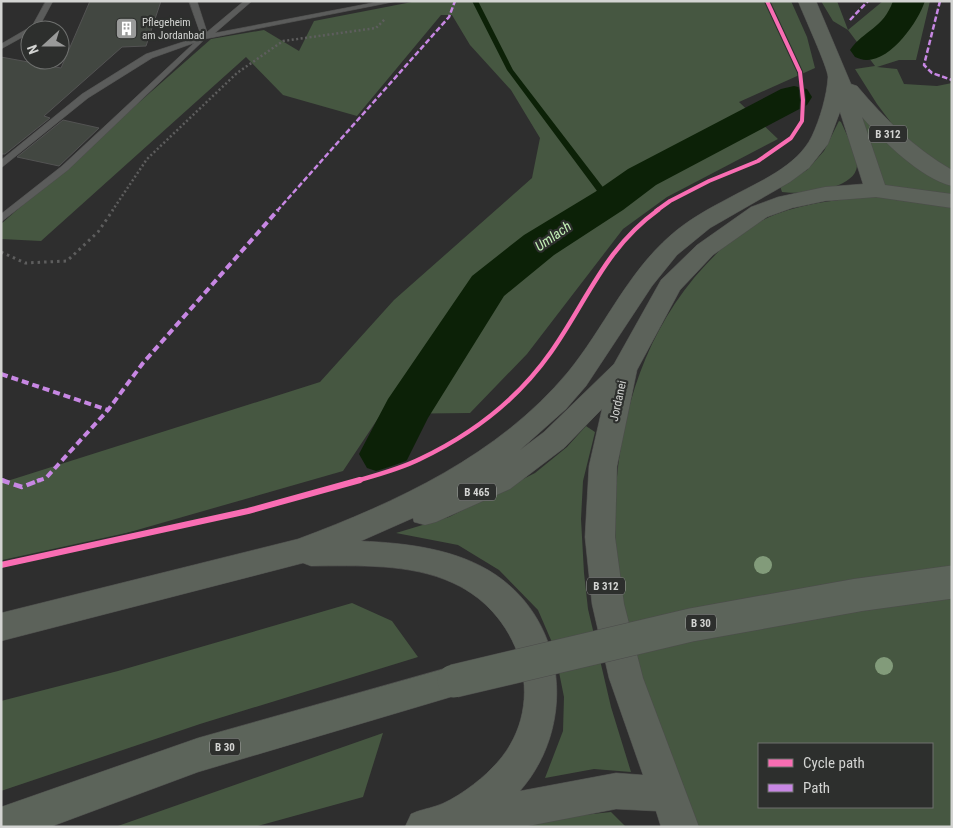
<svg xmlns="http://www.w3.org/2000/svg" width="953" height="828" font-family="'Roboto Condensed',sans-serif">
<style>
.green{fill:#465741;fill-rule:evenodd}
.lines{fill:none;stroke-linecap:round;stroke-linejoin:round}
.stream{fill:#0c2107;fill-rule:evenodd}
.river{fill:#0c2107;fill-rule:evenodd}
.building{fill:#424741;stroke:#535353}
.service-casing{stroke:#4c4c4b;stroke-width:1}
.primary-casing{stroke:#4c4c4b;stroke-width:1}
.trunk-casing{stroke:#4c4c4b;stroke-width:1}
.path-far1{stroke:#5e5e5e;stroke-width:2.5;stroke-dasharray:2 2.5;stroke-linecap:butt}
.path{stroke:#5e5e5e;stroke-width:3;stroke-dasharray:2.5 4;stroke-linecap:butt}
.service{fill:#5b5c5b;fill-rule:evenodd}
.primary{fill:#5c625a;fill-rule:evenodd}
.trunk{fill:#5c645a;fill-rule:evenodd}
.trunk-bridge-casing{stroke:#4c4c4b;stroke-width:34;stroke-linecap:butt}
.trunk-bridge{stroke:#5c645a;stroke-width:33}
.quiet-far2{stroke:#c787e3;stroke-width:2.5;stroke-dasharray:5.5 2.5;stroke-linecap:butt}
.quiet-far1{stroke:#c787e3;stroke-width:4;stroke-dasharray:7 4;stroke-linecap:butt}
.quiet{stroke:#c787e3;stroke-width:4.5;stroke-dasharray:9 4.5;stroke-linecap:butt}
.cycleway-far2-casing{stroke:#2d2f2d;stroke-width:6}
.cycleway-far1-casing{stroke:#2d2f2d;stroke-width:8}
.cycleway-casing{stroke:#2d2f2d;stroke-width:9}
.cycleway-far2{stroke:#f96db3;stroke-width:4}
.cycleway-far1{stroke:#f96db3;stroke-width:4.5}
.cycleway{stroke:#f96db3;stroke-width:6}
.tree{fill:#829b7a}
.labels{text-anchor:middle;stroke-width:4.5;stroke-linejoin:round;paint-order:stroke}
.far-poi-label{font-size:11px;fill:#d3d4d2;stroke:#2d2f2d;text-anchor:start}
.shield{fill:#2d2f2d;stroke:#a1a2a0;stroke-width:1}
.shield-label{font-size:11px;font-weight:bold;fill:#d3d4d2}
.street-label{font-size:12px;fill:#d3d4d2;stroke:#2d2f2d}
.water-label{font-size:14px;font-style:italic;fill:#c4f1b7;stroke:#2d2f2d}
</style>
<rect width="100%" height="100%" fill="#2e2e2e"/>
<g class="green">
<path d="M417,1h374l16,36 8,31 -76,34 39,37 -111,58 -44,32 -96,125 -57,59 -89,1 -38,57 -342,98v-86l319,-101 74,-82 138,-122 8,-40 -29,-48 -41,-45 -18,-30h-11l-84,101 -74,-21 -37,-38 -205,184 -40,-2v-15l210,-185 53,-9 35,21 15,-30z"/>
<path d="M821,1h16l11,29 35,-29h47l-14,59h-17l-22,7 20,2 7,15 33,2 15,-3v89l-51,-36 -24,-32 -22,-35 20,-3 -27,-36 -15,-9z"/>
<path d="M860,114l29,31 63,41v12l-68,-11z"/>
<path d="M839,121l2,1c5,11 16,33 16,44 -2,24 -56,29 -75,26l-2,-6 27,-16 17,-19z"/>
<path d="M869,196l46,4 37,8v619h-255c-29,-75 -66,-150 -77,-230 -15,-110 1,-231 74,-319 18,-21 39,-43 65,-56 34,-18 72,-21 110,-26zM759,744h173v63h-173z"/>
<path d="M586,426l9,6 -12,49 -2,38 3,54 4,36 23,98 20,65 -37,-3 -49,9 18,-47 1,-34 -10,-50 -16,-37 -39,-40 -41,-25 -62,-12 53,-16 86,-44 32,-26z"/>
<path d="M352,603l40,18 26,36 -218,67 -199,67v-90l117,-30z"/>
<path d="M383,733l-20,64 -109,30h-139z"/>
<path d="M611,812l15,15h-110l21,-7z"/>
</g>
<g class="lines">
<path class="stream" d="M472,1h6l35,69 99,129v4h-6l-99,-133z"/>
<g class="river">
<path d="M893,1h32c-7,21 -34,60 -59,59 -3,0 -8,-2 -11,-3l-5,-7c14,-20 33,-21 43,-49z"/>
<path d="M794,86l13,3 5,8 -5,8 -151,80 -33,25 -69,45 -50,41 -76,122 -25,50 -18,6 -18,-6 -8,-14 29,-55 84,-123 52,-41 71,-43 33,-23 153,-80z"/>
</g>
</g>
<g class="building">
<path d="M90,1h71l-15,45 -24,1 -78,69 6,2 -45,36h-4v-97l60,11z"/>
<path d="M63,120l36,8 -40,38 -42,-9z"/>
</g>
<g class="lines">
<defs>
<g id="service">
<path d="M46,1h7l-15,28 -8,1v3l-29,16v-5l31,-18z"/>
<path d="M189,1h8l10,31 37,-31h8l-37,32 167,-32h16l-193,38 -137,131 -67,52v-8l61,-48 132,-123 -42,15 -64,40 -87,70v-8l81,-66 64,-40 55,-18z"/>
</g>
<path id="primary" d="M798,1h18l35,83 6,2c28,33 57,62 95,84v16c-32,-8 -69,-45 -90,-69l23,68 67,9v14l-76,-11 -51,4 -33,7 -25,9 -54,38 -33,35 -43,80 -20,96 -2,71 9,67 19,74 56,149h-38l-5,-16 -40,-2 -93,18h-118l6,-13c8,-4 16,-5 25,-8 17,-5 44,-25 56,-38 59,-58 32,-153 -39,-185 -43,-20 -96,-17 -142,-17l-8,-3 -302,78v-28l297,-74c99,-37 201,-84 270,-167 36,-44 59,-99 103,-137 17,-15 37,-26 58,-37 29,-16 68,-31 83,-62 8,-17 15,-41 16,-59 0,-9 -25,-63 -30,-76zM840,112l23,72 -38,3 -47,10 -27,10 -54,38 -36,35 -47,84 -70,68 -24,18 46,-41 20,-23 66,-100 25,-31 33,-27 80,-46 19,-14 19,-24zM602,409l-13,57 -4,71 7,67 17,74 34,97 -27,-2 -96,18c56,-64 48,-167 -24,-216 -38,-26 -89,-32 -135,-34l52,-23 1,4 11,3 11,-3 74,-33 54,-41z"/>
<path id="trunk" d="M454,666l12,4 5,11 -5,11 -12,4 -256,76 -148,55h-49v-20l197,-69z"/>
</defs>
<use href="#service" class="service-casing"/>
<use href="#primary" class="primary-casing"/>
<use href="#trunk" class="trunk-casing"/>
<path class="path-far1" d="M112,211l35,-52 90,-86 46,-32 93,-13 9,-9"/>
<path class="path" d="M1,252l24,11 42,-2 31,-29 15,-22"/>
<use href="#service" class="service"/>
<use href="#primary" class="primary"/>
<use href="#trunk" class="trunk"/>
<defs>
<path id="trunk-bridge" d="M454,681l237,-56 167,-30 94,-13"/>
</defs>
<use href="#trunk-bridge" class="trunk-bridge-casing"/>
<use href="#trunk-bridge" class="trunk-bridge"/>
<g class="quiet-far2">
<path d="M940,1l-16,64 8,8 20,7"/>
<path d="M850,20l18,-19"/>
<path d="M277,211l172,-194 6,-16"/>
</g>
<g class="quiet-far1">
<path d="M1,374l107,36"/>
<path d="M1,480l4,1"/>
<path d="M37,481l9,-3 62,-68 35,-47 135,-153"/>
</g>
<path class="quiet" d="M1,480l21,7 18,-7"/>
<defs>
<path id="cycleway-far2" d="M656,211l14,-10 39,-20 49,-20 33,-23 11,-17 1,-21 -3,-28 -33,-71"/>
<path id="cycleway-far1" d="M356,481c21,-6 44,-12 64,-22 53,-25 98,-60 131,-107 36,-51 54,-104 107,-142"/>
<path id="cycleway" d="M1,565l247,-54 112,-31"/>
</defs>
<use href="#cycleway-far2" class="cycleway-far2-casing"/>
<use href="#cycleway-far1" class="cycleway-far1-casing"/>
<use href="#cycleway" class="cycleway-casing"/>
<use href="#cycleway-far2" class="cycleway-far2"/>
<use href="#cycleway-far1" class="cycleway-far1"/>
<use href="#cycleway" class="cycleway"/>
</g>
<g class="tree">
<circle cx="763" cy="565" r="9"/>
<circle cx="884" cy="666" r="9"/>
</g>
<defs>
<symbol id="building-square" viewBox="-11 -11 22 22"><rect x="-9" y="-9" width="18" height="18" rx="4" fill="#999a99" stroke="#2d2f2d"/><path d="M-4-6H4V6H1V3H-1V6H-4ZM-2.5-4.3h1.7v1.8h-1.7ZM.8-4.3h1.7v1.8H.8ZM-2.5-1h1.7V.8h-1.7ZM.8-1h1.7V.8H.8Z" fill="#fff"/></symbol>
</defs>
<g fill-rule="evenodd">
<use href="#building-square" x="114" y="16" width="25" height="25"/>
</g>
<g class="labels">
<g class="far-poi-label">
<text x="142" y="26">Pflegeheim<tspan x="142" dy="13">am Jordanbad</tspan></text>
</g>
<g class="shield">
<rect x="869" y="125.5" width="38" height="17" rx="4"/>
<rect x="458" y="483.5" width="38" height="17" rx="4"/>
<rect x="587" y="577.5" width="38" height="17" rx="4"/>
<rect x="686" y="614.5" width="30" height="17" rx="4"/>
<rect x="210" y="738.5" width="30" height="17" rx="4"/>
</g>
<g class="shield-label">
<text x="888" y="138">B 312</text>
<text x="477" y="496">B 465</text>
<text x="606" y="590">B 312</text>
<text x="701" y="627">B 30</text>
<text x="225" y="751">B 30</text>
</g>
<g class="street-label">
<text transform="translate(618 401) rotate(-78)" y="4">Jordanei</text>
</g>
<g class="water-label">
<text transform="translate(553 236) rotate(-35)" y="5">Umlach</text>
</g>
</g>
<rect width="953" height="828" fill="none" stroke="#d3d4d2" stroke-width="5"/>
<rect x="758" y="743" width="175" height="65" fill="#2d2f2d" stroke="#6f716f"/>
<rect x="768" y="759" width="25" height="8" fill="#f96db3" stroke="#6f716f"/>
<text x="803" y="768" font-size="15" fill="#d3d4d2">Cycle path</text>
<rect x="768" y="784" width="25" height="8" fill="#c787e3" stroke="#6f716f"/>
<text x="803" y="793" font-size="15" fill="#d3d4d2">Path</text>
<g transform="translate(45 45) rotate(249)"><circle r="24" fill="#2d2f2d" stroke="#6f716f"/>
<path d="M0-4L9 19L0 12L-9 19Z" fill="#999a99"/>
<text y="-8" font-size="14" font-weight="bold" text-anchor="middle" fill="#d3d4d2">N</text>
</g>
</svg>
